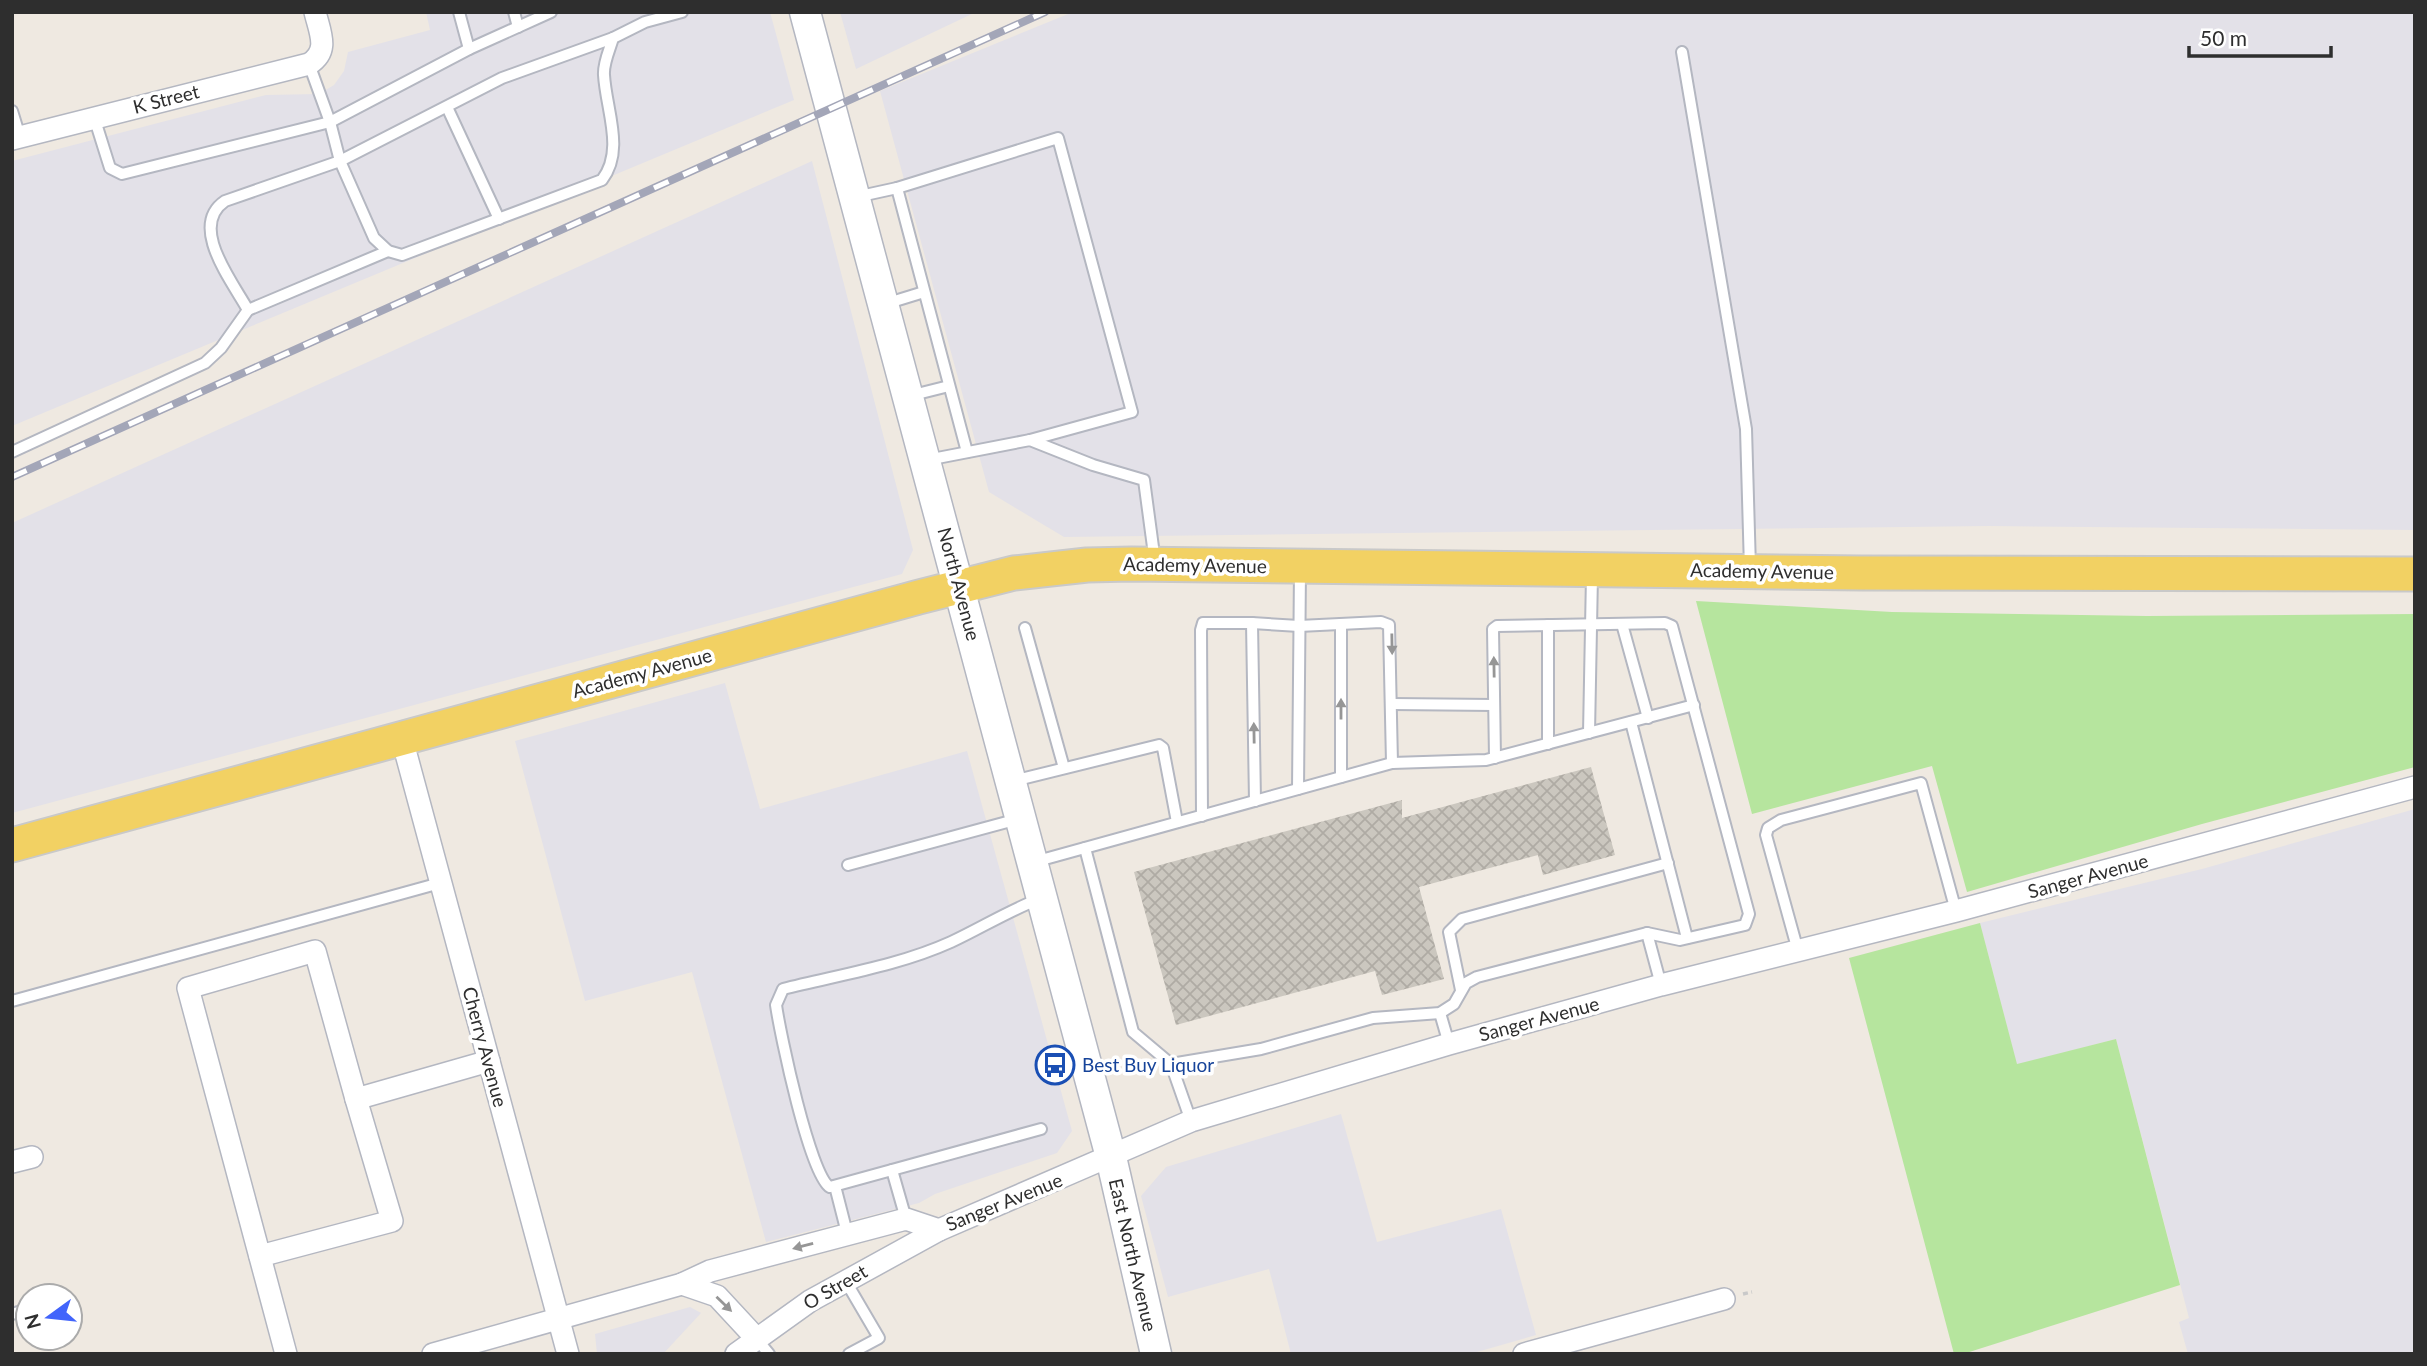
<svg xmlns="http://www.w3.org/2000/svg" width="2427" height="1366" font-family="Lato,sans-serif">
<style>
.industrial{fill:#e3e1e8}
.grass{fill:#b6e59e}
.building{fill:url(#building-cross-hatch)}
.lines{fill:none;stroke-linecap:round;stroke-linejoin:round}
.lane-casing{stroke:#b4b7c1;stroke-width:14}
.street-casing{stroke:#b4b7c1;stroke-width:24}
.secondary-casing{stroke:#b4b7c1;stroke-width:33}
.primary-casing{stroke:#c9c9c9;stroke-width:37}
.path{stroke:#c9c9c9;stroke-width:3.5;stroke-dasharray:5 3.5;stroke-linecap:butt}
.lane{stroke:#fff;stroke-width:10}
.street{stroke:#fff;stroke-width:21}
.secondary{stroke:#fff;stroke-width:30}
.primary{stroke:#f2d163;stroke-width:33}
.rail-casing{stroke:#a3a6b8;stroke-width:8}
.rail{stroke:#fff;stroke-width:5;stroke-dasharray:16;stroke-linecap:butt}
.oneway{fill:#969696}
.labels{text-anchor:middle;stroke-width:7;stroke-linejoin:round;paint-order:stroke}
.street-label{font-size:19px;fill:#2e2e2e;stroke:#fff}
.transit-label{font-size:19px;fill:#164399;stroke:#fff;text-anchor:start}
</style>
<defs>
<pattern id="building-cross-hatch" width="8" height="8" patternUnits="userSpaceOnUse" patternTransform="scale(1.75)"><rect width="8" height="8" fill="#cbc7bf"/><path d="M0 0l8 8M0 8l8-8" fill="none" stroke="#afaba4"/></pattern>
</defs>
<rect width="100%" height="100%" fill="#efe9e1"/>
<g class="industrial">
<path d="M426,12h344l24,88 -782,326v-265l254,-66 53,-1 15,-9 10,-14 4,-19 82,-22z"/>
<path d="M840,12h136l-120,57z"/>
<path d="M1073,12h1342v518l-426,-4 -925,11 -75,-45 -109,-401z"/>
<path d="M812,161l101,389 -11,24 -890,239v-290z"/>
<path d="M725,683l35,126 207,-58 105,380 -15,22 -122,41 -16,9 -153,39 -74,-270 -107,29 -70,-260z"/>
<path d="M2415,809v545h-227l-9,-32 10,-4 -73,-279 -99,26 -37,-142 222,-54z"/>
<path d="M1341,1114l36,128 124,-33 35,126 -66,19h-179l-22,-85 -101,28 -27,-101 25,-29z"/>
<path d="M690,1307l11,6 -38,41h-66l-2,-20z"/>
</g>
<g class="grass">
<path d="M1696,601l196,11 255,4 268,-2v153l-213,57 -235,68 -35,-126 -180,48z"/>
<path d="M1980,923l37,141 99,-25 64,246 -217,69h-9l-105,-396z"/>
</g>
<path class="building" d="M1591,767l24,88 -72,20 -5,-20 -119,32 25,92 -62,16 -7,-24 -199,54 -42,-153 268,-72v18z"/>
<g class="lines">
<defs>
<g id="lane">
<path d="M459,12l10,37"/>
<path d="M514,12l4,15"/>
<path d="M1682,52l64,377 4,139"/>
<path d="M309,64l21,58 10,39 34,77 14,13 14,4 200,-75c23,-30 4,-70 2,-105 -1,-12 6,-26 9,-37l32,-16 37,-10"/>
<path d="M447,107l52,112"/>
<path d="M12,111l8,26"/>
<path d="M94,117l16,51 12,6 208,-52 139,-73 82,-37"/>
<path d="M856,197l41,-9"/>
<path d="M885,304l39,-12"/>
<path d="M248,310c-16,-29 -60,-84 -23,-109l115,-40 162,-83 111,-40"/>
<path d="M909,396l40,-10"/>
<path d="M12,452l193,-89 16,-15 27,-38 140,-59"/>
<path d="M967,452l-70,-264 161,-50 74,274 -102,28"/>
<path d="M927,460l103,-20 63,25 51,15 11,82"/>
<path d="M1252,623l47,3 82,-4 8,3 3,138"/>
<path d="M1622,624l26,94"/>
<path d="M1025,628l39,140"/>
<path d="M1392,704l102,1"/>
<path d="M1631,722l56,216"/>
<path d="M1589,733l3,-158"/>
<path d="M1548,744v-119"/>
<path d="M1341,777v-153"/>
<path d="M1013,781l146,-36 4,3 14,74"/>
<path d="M1298,789l2,-219"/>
<path d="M1202,816l-1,-186 2,-7h49l3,178"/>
<path d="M1085,848l48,184 38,32 20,57"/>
<path d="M1034,862l358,-99 94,-3 208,-55"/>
<path d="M848,865l170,-46"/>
<path d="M1039,899c-31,12 -58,29 -88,43 -53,24 -113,33 -168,47l-7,16c4,28 34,171 54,182l211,-58"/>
<path d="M1647,933l14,52"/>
<path d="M1798,951l-32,-116 2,-7 13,-8 140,-37 35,128"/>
<path d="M1461,990l-12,-58 13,-13 206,-56"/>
<path d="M12,1001l428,-118"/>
<path d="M1440,1013l9,31"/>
<path d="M1171,1064l90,-15 112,-31 67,-5 14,-9 12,-21 11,-6 170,-44 33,7 65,-15 4,-11 -77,-288 -7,-3 -168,3 -4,3 2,129"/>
<path d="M892,1170l14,49"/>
<path d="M835,1186l12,47"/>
<path d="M845,1280l34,58 -30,16"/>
<path d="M12,1314l16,-5"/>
<path d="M756,1338l13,16"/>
</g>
<g id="street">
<path d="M12,139l297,-75c21,-13 11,-31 6,-52"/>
<path d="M402,739l166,615"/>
<path d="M12,1162l20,-5"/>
<path d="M260,1256l132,-35 -36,-122"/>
<path d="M682,1284l35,12 39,42"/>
<path d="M286,1354l-98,-366 127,-37 41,148 133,-38"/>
<path d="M433,1354l249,-70 28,-13 196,-52 33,11"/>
<path d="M736,1354l74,-53 129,-71 252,-109 258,-77 212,-59 295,-74 459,-124"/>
<path d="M1524,1354l200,-55"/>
</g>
<path id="secondary" d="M805,12l306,1145 45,197"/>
<path id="primary" d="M12,845l907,-248 95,-24 73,-8 45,-1 729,9 554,1"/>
</defs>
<use href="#lane" class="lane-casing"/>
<use href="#street" class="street-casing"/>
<use href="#secondary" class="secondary-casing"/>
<use href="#primary" class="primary-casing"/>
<path class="path" d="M1743,1294l9,-2"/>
<use href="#lane" class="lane"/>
<use href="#street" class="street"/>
<use href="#secondary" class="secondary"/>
<use href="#primary" class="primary"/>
<defs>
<path id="rail" d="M12,477l1033,-465"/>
</defs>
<use href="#rail" class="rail-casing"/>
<use href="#rail" class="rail"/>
</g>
<defs><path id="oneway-solid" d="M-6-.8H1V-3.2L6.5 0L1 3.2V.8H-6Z" transform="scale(1.75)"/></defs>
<g class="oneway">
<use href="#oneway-solid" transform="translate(1392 644) rotate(89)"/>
<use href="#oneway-solid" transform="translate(1494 667) rotate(-91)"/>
<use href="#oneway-solid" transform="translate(1341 709) rotate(-90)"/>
<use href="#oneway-solid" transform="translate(1254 733) rotate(-91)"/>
<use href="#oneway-solid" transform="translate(803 1246) rotate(165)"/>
<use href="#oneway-solid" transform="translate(724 1304) rotate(44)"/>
</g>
<defs>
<symbol id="bus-ring" viewBox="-11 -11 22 22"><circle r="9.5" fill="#fff" stroke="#1a4fb4" stroke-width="1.5"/><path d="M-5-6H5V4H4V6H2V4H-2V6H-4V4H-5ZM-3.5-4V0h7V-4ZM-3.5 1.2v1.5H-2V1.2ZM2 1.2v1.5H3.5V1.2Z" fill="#1a4fb4"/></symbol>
</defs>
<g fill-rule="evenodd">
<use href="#bus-ring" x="1033" y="1043" width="44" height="44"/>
</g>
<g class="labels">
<g class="street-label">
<text transform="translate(166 99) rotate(-14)" y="7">K Street</text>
<text transform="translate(1195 565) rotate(1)" y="7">Academy Avenue</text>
<text transform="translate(1762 571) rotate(1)" y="7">Academy Avenue</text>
<text transform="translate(959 584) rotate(75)" y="7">North Avenue</text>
<text transform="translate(642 673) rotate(-15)" y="7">Academy Avenue</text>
<text transform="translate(2088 876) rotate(-15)" y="7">Sanger Avenue</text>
<text transform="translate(1539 1019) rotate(-15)" y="7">Sanger Avenue</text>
<text transform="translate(485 1047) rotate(75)" y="7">Cherry Avenue</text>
<text transform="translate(1004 1202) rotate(-22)" y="7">Sanger Avenue</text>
<text transform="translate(1133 1255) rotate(77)" y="7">East North Avenue</text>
<text transform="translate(835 1287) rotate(-30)" y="7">O Street</text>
</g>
<g class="transit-label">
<text x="1082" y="1072">Best Buy Liquor</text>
</g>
</g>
<rect width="2427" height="1366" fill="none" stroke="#2e2e2e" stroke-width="28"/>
<g transform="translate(49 1317) rotate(255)"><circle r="33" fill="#ffffff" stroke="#ababab" stroke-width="2"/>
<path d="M0-5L12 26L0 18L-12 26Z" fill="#4264fb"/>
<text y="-10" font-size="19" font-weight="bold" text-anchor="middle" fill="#2e2e2e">N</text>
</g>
<path d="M2189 46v10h142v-10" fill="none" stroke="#2e2e2e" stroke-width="3.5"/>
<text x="2200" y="46" font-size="21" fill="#2e2e2e" stroke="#ffffff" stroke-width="5" paint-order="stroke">50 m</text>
</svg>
